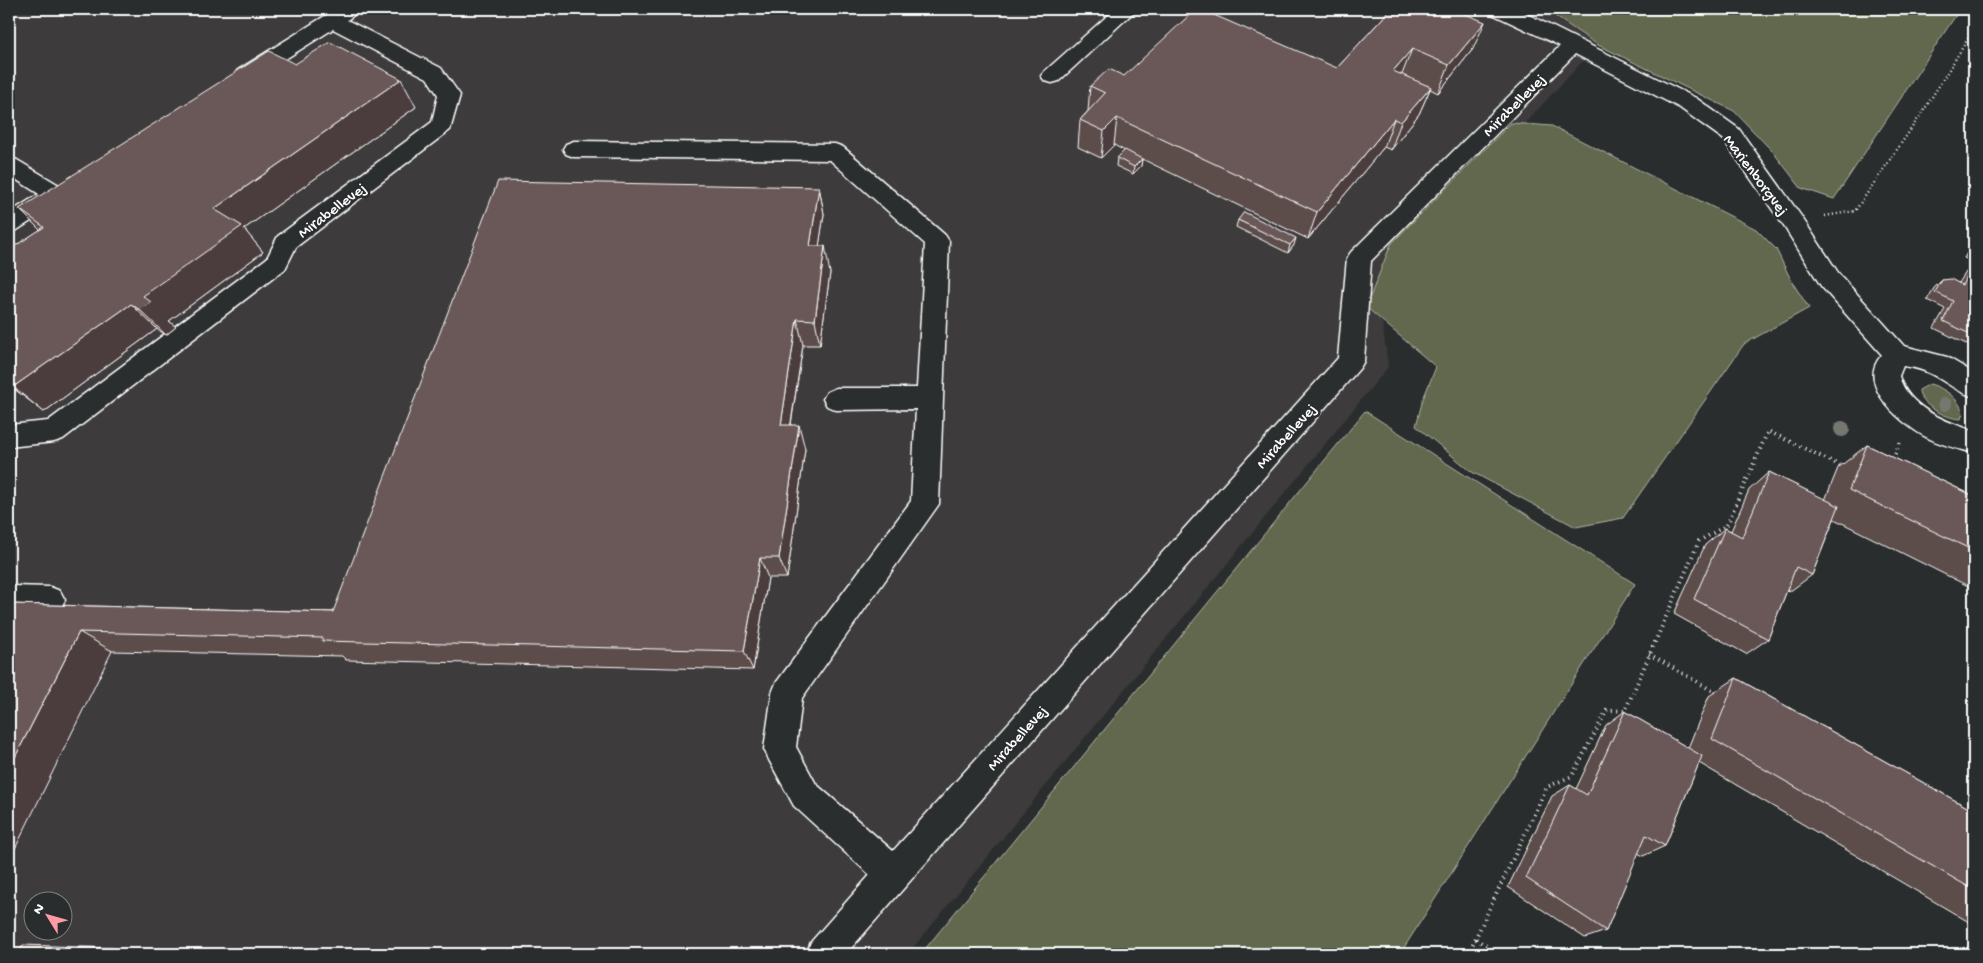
<svg xmlns="http://www.w3.org/2000/svg" width="1983" height="963" font-family="'Gochi Hand',sans-serif">
<style>
.built{fill:#3e3a3b;fill-rule:evenodd}
.green{fill:#62674d;stroke:#b0b3a6}
.lines{fill:none;stroke-linecap:round;stroke-linejoin:round}
.minor-casing{stroke:#fff;stroke-width:3}
.path-far1{stroke:#fff;stroke-width:2.5;stroke-dasharray:1 3;stroke-linecap:butt}
.path{stroke:#fff;stroke-width:4;stroke-dasharray:1 4.5;stroke-linecap:butt}
.minor{fill:#2a2d2e;fill-rule:evenodd}
.tree{fill:#747770}
.wall{fill:#5c4d4c;stroke:#fff}
.shaded-wall{fill:#4b3e3e;stroke:#fff}
.building{fill:#6b5958;stroke:#fff}
.labels{text-anchor:middle;stroke-width:5;stroke-linejoin:round;paint-order:stroke}
.street-label{font-size:16px;fill:#fff;stroke:#2a2d2e}
</style>
<rect width="100%" height="100%" fill="#2a2d2e"/>
<filter id="ink" filterUnits="userSpaceOnUse"><feTurbulence type="fractalNoise" baseFrequency=".02" numOctaves="2"/><feDisplacementMap in="SourceGraphic" scale="10" xChannelSelector="R" yChannelSelector="G"/><feConvolveMatrix kernelMatrix="1 2 1 2 8 2 1 2 1" color-interpolation-filters="sRGB"/></filter>
<g filter="url(#ink)">
<path class="built" d="M9,9h1548l-1,9 42,27 -221,236 11,86 -480,587h-899zM32,900h30v30h-30z"/>
<g class="green">
<path d="M1558,9h402l-126,190 -33,-11 -28,-36 -39,-41 -136,-66 -42,-28z"/>
<path d="M1511,123l41,3 204,103 20,20 16,33 17,26 -65,36 -121,174 -47,9 -104,-55 -56,-46 7,-27 13,-32 -70,-60 25,-63z"/>
<path d="M1930,384c14,4 29,14 33,29l-2,6c-14,0 -42,-14 -42,-29z"/>
<path d="M1365,411l270,173 -235,370h-479z"/>
</g>
<g class="lines">
<defs>
<g id="minor">
<path d="M336,9h21l-2,5 -8,6 94,48 19,27 -10,35 -154,117 -11,22 -222,170 -9,3 -45,5v-22l39,-4 219,-163 11,-22 154,-114 6,-27 -11,-17 -94,-49 -81,51 -7,2 -7,-2 -4,-5 4,-5z"/>
<path d="M1115,9h22l-78,72 -7,2 -7,-2 -4,-5 4,-5z"/>
<path d="M1487,9h28l12,5 169,84 43,31 62,87 38,58 65,72 43,11 27,16v24c-28,-9 -36,-27 -71,-31l-4,10c9,32 47,46 75,55v22c-14,-4 -30,-7 -44,-14 -25,-12 -77,-54 -48,-84l-61,-69 -36,-58 -62,-89 -43,-31 -105,-54 -204,207 -7,100 -4,7 -514,586h-40l5,-12 59,-67 -76,-69 -25,-46 -5,-11 8,-56 4,-10 135,-182 5,-92 -80,1 -9,-4 -4,-7 4,-7 9,-4h81l8,-144 -95,-84 -256,-3 -8,-3 -3,-5 3,-5 8,-3 261,3 8,3 102,88 4,6 -10,263 -137,194 -6,49 20,37 77,67 445,-493 9,-100 4,-6 209,-206 -70,-33z"/>
<path d="M9,157l8,3 47,28 3,6 -3,6 -47,30 -8,2v-19l30,-19 -30,-19z"/>
<path d="M9,586l41,1 10,4 5,9 -5,9 -10,4 -41,-1z"/>
</g>
</defs>
<use href="#minor" class="minor-casing"/>
<path class="path-far1" d="M1825,216l30,-5 69,-101 50,-81"/>
<g class="path">
<path d="M1893,459l7,-17"/>
<path d="M1649,654l69,40"/>
<path d="M1476,939l22,15"/>
<path d="M1468,954l79,-167 25,-11 35,-66 18,1 74,-170 28,-16 41,-94 75,36"/>
</g>
<use href="#minor" class="minor"/>
</g>
<g class="tree">
<circle cx="1945" cy="404" r="7"/>
<circle cx="1842" cy="429" r="8"/>
</g>
<g class="wall">
<path d="M1391,9l82,40 -35,44 -8,-4 -11,25 -28,36 -7,-3 -76,92 -166,-80 -1,7 -8,8 -17,-8 1,-8 8,-7 -11,-6 -13,13 -23,-11 2,-27 8,-9 2,-25 247,-18z"/>
<path d="M295,64l121,43 -172,122 19,23 -94,69 7,6 -10,8 -9,-6 -113,83 -35,-27v-135l31,-20 -21,-21z"/>
<path d="M819,187l5,27 -5,32 11,27 -10,72h-17l-12,80 14,24 -18,129h-19l-15,92 -407,-10 -4,-4 -230,-5 -103,-47 324,8z"/>
<path d="M1238,220l56,25 -6,8 -52,-26z"/>
<path d="M1974,243v19l-10,-4 8,-13z"/>
<path d="M1974,264v84l-40,-20 11,-19 -18,-9 7,-12 8,-8 17,3 7,-11z"/>
<path d="M1867,445l107,51v93l-140,-70 -22,56 -23,17 -2,-2 -19,49 -22,15 -72,-40 31,-69 20,-17 6,3 18,-41 20,-18 56,28 13,-32z"/>
<path d="M1736,678l238,133v114l-275,-162 -34,83 -22,10 -5,-3 -32,78 -21,7 -77,-51 44,-91 18,-11 6,4 30,-64 19,-14 63,37 21,-52z"/>
</g>
<g class="shaded-wall">
<path d="M1485,22l-12,27 -35,44 11,-28z"/>
<path d="M1412,49l-11,28 -8,-6z"/>
<path d="M401,79l15,28 -172,122 19,23 -94,69 7,6 -10,8 -26,-25 3,-14 71,-87z"/>
<path d="M1431,87l-12,27 -28,36 10,-28z"/>
<path d="M1117,118l-3,27 -13,13 3,-27z"/>
<path d="M1394,119l-10,28 -76,92 9,-27z"/>
<path d="M1142,159l-1,7 -8,8 1,-7z"/>
<path d="M819,187l5,27 -9,59 -5,-27z"/>
<path d="M1296,238l-2,7 -6,8 2,-8z"/>
<path d="M825,246l5,27 -10,72 -5,-25z"/>
<path d="M131,304l26,25 -113,83 -31,-25z"/>
<path d="M797,319l6,26 -16,103 -6,-23z"/>
<path d="M799,425l6,24 -18,129 -8,-20z"/>
<path d="M760,558l8,20 -15,92 -9,-19z"/>
<path d="M79,632l33,19 -103,210v-92z"/>
<path d="M113,948l28,6h-31z"/>
</g>
<g class="building">
<path d="M1196,9h4l137,59 54,-59h62l32,13 -36,43 -37,-16 -19,22 38,16 -30,35 -7,-3 -77,93 -200,-94 -13,13 -24,-11 25,-27 -15,-7 19,-17 15,7z"/>
<path d="M330,42l71,37 -187,130 28,17 -99,70 8,6 -11,8 -9,-6 -118,83 -4,-3v-134l35,-23 -25,-18 250,-158 26,13z"/>
<path d="M1125,150l17,9 -8,8 -17,-9z"/>
<path d="M498,181l321,6 -9,59h15l-10,74 -18,-1 -16,106h18l-20,133h-19l-16,93 -422,-10 1,-3 -244,-6 -70,137v-165l324,8z"/>
<path d="M1244,212l52,26 -6,7 -52,-25z"/>
<path d="M1974,264v72l-31,-15 10,-20 -18,-9 7,-12 9,-1 11,6z"/>
<path d="M1867,445l107,51v55l-125,-61z"/>
<path d="M1769,472l70,34 -27,69 -16,-8 -28,72 -74,-40 31,-71 17,9z"/>
<path d="M1736,678l238,133v79l-262,-151z"/>
<path d="M1625,711l77,45 -37,90 -19,-11 -40,96 -80,-53 44,-93 17,10z"/>
<path d="M23,945l90,3 -3,6h-92z"/>
</g>
</g>
<g class="labels">
<g class="street-label">
<text transform="translate(1513 104) rotate(-45)" y="6">Mirabellevej</text>
<text transform="translate(1757 174) rotate(53)" y="6">Marienborgvej</text>
<text transform="translate(331 209) rotate(-37)" y="6">Mirabellevej</text>
<text transform="translate(1285 435) rotate(-48)" y="6">Mirabellevej</text>
<text transform="translate(1016 737) rotate(-48)" y="6">Mirabellevej</text>
</g>
</g>
<rect width="1983" height="963" fill="none" stroke="#2a2d2e" stroke-width="30"/>
<rect x="15" y="15" width="1953" height="933" fill="none" stroke="#fff" stroke-width="2" filter="url(#ink)"/>
<g transform="translate(48 916) rotate(307)"><circle r="24" fill="#2a2d2e" stroke="#7f8182"/>
<path d="M0-4L9 19L0 12L-9 19Z" fill="#ff9aa2"/>
<text y="-8" font-size="14" font-weight="bold" text-anchor="middle" fill="#ffffff">N</text>
</g>
</svg>
